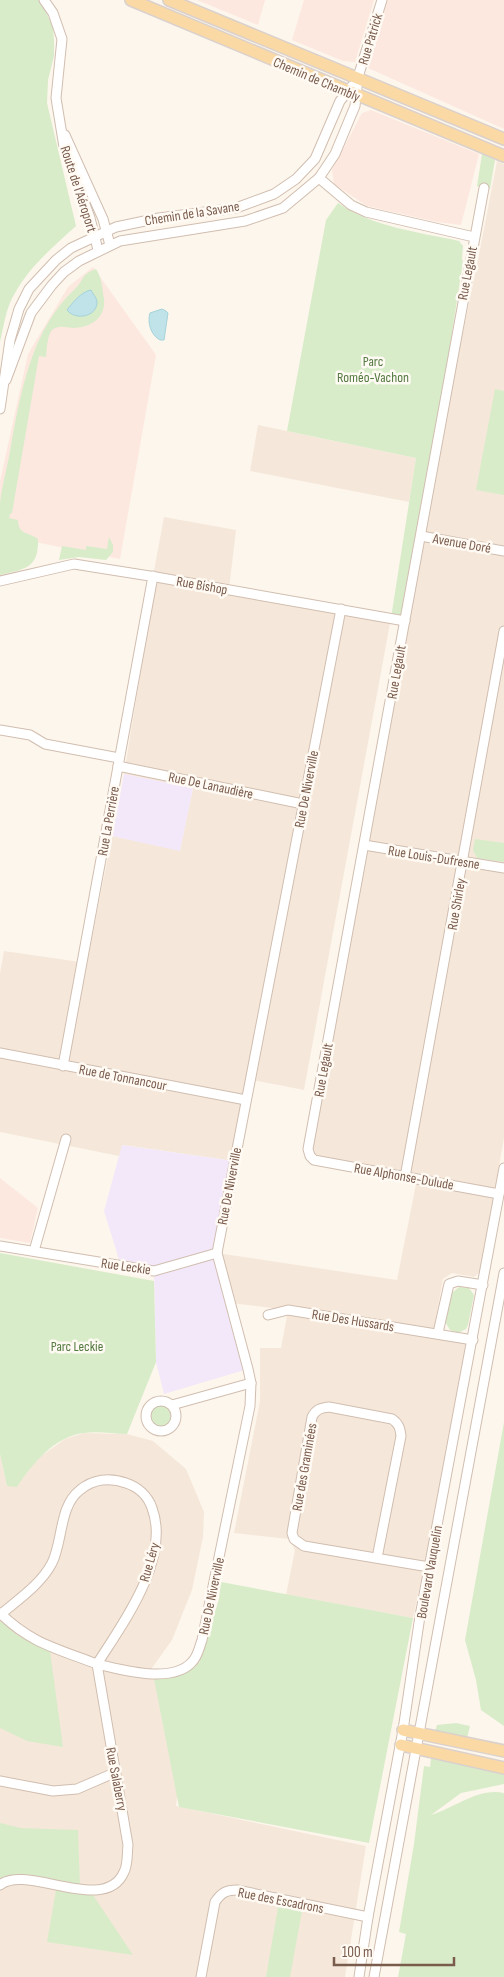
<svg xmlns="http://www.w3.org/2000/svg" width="504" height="1977" font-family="'Sofia Sans Condensed',sans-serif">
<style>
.residential{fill:#f5e8da}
.commercial{fill:#fde8e0}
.education{fill:#f3e8fa}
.green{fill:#d8ecc9}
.water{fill:#bfe3e8;stroke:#a5d3da}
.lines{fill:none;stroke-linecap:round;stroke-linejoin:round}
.minor-casing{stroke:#d1beb0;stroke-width:11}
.major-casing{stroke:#dad1cd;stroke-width:14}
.minor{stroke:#fff;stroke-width:9}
.major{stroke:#fbd9a5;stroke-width:11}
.labels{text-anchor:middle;stroke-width:5;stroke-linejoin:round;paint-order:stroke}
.street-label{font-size:14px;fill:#7a5c4d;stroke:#fffaf3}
.park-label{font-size:14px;fill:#537a41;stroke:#fffaf3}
</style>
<rect width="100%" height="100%" fill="#fdf6ec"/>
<g class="residential">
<path d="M497,161l7,3v974l-24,134 -6,5 -22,-4 -9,6 -10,54 39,6 -59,279 -127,-23 9,-45 -6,-11 -55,-6 26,-132v-53h21l7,-38 -57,-7 -14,-50 180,27 21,-106 -99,-18 -5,-3 -1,-4 51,-304 88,-461 25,-119z"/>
<path d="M258,425l158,33 -7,44 -159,-31z"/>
<path d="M164,517l72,13 -7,59 162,29 -87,472 -51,-10 -19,81 -111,-16 -4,11 -119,-24v-159l4,-22 83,12 25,-127 68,14 13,-62 -69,-14 32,-197 -3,-1z"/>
<path d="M84,1433l43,1 26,7 33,28 18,43 -1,25 -11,53 -20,50 -20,28 26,121 -2,17 190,40 -21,131h-345v-523l7,32h10l20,-27 28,-20z"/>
</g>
<g class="commercial">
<path d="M197,0h68l-7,25z"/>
<path d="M304,0h70l-19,62 -12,-1 -51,-21z"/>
<path d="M388,0h116v129l-136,-61z"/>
<path d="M371,110l108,44 -18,71 -24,-3 -70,-16 -33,-22 -2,-14 30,-57z"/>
<path d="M93,267l63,88 -36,204 -120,-24v-54l28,-127 40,-67z"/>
<path d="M0,1178l38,30 -8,35 -30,-5z"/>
</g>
<g class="education">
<path d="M124,774l69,14 -13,63 -68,-15z"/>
<path d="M122,1145l112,16 -17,92 31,116 -84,25 -8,-32 -2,-91 -33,-5 -17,-55z"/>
</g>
<g class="green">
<path d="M0,0h40l13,27 1,14v15l-6,24 -1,23 29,123c-22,20 -46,40 -61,67 -9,14 -11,32 -15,49z"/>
<path d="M482,154l13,6 -5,29 -13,-3z"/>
<path d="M338,203c35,24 80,29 121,38l4,5 -1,13 1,2 -42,275 -16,85 -14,-3 25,-160 -129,-27 39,-211z"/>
<path d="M96,269c6,9 6,19 8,30 2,18 -12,28 -29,29 -8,0 -16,-4 -23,2 -5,6 -5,19 -6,27l-7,-1 -27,157 -2,1 -1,4 9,2c0,15 11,12 20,19 1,30 -14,30 -38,36 0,-23 0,-48 0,-72 2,-17 7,-35 10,-52 10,-56 21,-122 65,-162 10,-10 5,-14 21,-20z"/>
<path d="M495,389l9,2v104l-28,-5z"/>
<path d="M109,537l4,8v7l-7,8 -27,-3 -20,3 3,-14 24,4v-4l21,3z"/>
<path d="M475,839l29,4v19l-27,-4 -4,-8z"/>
<path d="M0,1253l154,28 2,81 -29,72c-13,0 -29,-3 -43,-1 -29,3 -52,31 -67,54l-10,-1 -7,-32z"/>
<path d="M459,1287l10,1 5,7 -6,30 -2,4 -8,4 -8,-3 -4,-7v-4l6,-26z"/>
<circle cx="160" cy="1415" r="12"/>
<path d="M504,1422v304l-23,-16 -5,-30 -11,-40z"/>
<path d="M221,1582l192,36 -44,225 -190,-36 -25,-128 45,-16 20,-64z"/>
<path d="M0,1621l17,14 33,16 13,96 -36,-6 -27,-13z"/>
<path d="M456,1723l14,3 -3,12 -32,-7 2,-6z"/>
<path d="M433,1756l71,18v10l-43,9 -30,22c23,-7 48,-28 73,-22v184h-106l8,-43 -7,-2 15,-88 10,-78 6,1 1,-9z"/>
<path d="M0,1823l21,5 57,2 2,56 -80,-5z"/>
<path d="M56,1890l37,5 40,60 -86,-13z"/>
<path d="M278,1907l24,4 -12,66h-24z"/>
</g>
<g class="water">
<path d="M91,290c2,4 5,7 6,11 1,16 -22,20 -30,9 6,-8 14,-18 24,-20z"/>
<path d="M162,309l4,2 2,2 -4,27h-4c-9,-5 -13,-17 -10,-27z"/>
</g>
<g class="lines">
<defs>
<g id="minor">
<path d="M44,0l9,13 9,26 -6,59 8,49 26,71 8,32"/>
<path d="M65,135l38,84 7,26"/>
<path d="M319,178l32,27 15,7 108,25"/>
<path d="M484,188l-176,961 2,7 4,4 185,34"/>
<path d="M6,380l25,-67 21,-28 12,-13 15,-11 41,-20 125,-20 38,-13 36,-30 16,-24 20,-48 3,-29 24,-77"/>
<path d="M0,409l10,-69 9,-31 10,-20 27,-29 15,-12 45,-21 43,-9 77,-10 38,-14 22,-15 19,-20 25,-58 12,-15"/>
<path d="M421,536l83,15"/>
<path d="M0,581l74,-17 82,13 249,44"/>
<path d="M0,730l30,5 15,9 74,14"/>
<path d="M118,766l185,38"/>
<path d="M364,845l140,23"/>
<path d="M0,1053l246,47"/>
<path d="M63,1066l90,-490"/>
<path d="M405,1177l99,-546"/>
<path d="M0,1246l154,25 63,-18"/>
<path d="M34,1251l32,-112"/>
<path d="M268,1315l20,-5 185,30"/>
<path d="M438,1333l11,-49 9,-3 25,4"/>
<circle cx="161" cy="1416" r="15"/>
<path d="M172,1405l79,-22"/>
<path d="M377,1558l24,-122c-1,-8 -2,-12 -9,-17l-63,-12c-8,1 -13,2 -17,10l-20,116 2,6 10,7 125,21"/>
<path d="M0,1613c30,30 58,36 97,51l31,181c-1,8 0,20 -4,27 -19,44 -98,-9 -124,13"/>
<path d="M1,1614c18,-15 40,-30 51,-51 11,-22 7,-57 28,-73 13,-11 30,-13 46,-7 12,4 22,13 26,25 19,51 -29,115 -55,156 24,6 76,20 95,-2 6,-6 7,-14 10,-22l48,-234 1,-23 -3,-14 -31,-116 124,-644"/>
<path d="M0,1781l53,10 24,-2 37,-16"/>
<path d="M201,1977l14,-75c6,-9 11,-12 22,-12l131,27"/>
<path d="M359,1977l9,-60 35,-187 17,-114 84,-448"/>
<path d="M374,1977l130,-704"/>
</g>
<g id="major">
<path d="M131,0l373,156"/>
<path d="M169,0l335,139"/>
<path d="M403,1730l101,21"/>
<path d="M401,1745l103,23"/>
</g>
</defs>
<use href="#minor" class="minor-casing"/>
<use href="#major" class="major-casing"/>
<use href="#minor" class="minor"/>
<use href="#major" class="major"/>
</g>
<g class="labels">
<g class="street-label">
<text transform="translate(370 39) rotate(-73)" y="5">Rue Patrick</text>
<text transform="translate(317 79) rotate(23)" y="5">Chemin de Chambly</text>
<text transform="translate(79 189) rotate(72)" y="5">Route de l'Aéroport</text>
<text transform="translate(192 213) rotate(-9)" y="5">Chemin de la Savane</text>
<text transform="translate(467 273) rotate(-79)" y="5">Rue Legault</text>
<text transform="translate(462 543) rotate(10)" y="5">Avenue Doré</text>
<text transform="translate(202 585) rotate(10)" y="5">Rue Bishop</text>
<text transform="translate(396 672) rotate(-80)" y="5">Rue Legault</text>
<text transform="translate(211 785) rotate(12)" y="5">Rue De Lanaudière</text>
<text transform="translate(306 789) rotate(-79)" y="5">Rue De Niverville</text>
<text transform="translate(108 821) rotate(-80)" y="5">Rue La Perrière</text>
<text transform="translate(434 857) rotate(9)" y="5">Rue Louis-Dufresne</text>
<text transform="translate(456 904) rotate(-80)" y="5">Rue Shirley</text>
<text transform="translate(323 1070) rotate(-80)" y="5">Rue Legault</text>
<text transform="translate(123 1077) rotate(11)" y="5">Rue de Tonnancour</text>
<text transform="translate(404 1176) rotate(10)" y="5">Rue Alphonse-Dulude</text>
<text transform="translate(229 1186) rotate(-79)" y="5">Rue De Niverville</text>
<text transform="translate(126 1266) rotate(8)" y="5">Rue Leckie</text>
<text transform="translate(353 1320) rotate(9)" y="5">Rue Des Hussards</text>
<text transform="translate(304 1467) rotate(-80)" y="5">Rue des Graminées</text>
<text transform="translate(149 1562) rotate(-74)" y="5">Rue Léry</text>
<text transform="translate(429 1572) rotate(-80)" y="5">Boulevard Vauquelin</text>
<text transform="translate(211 1596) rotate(-78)" y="5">Rue De Niverville</text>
<text transform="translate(117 1779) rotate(79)" y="5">Rue Salaberry</text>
<text transform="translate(281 1900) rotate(11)" y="5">Rue des Escadrons</text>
</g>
<g class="park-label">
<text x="373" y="366">Parc<tspan x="373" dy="16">Roméo-Vachon</tspan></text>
<text x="77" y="1351">Parc Leckie</text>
</g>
</g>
<path d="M334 1957v8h120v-8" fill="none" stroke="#7a5c4d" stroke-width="2.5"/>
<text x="342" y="1957" font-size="15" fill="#7a5c4d" stroke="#fffaf3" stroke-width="4" paint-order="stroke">100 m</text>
</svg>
